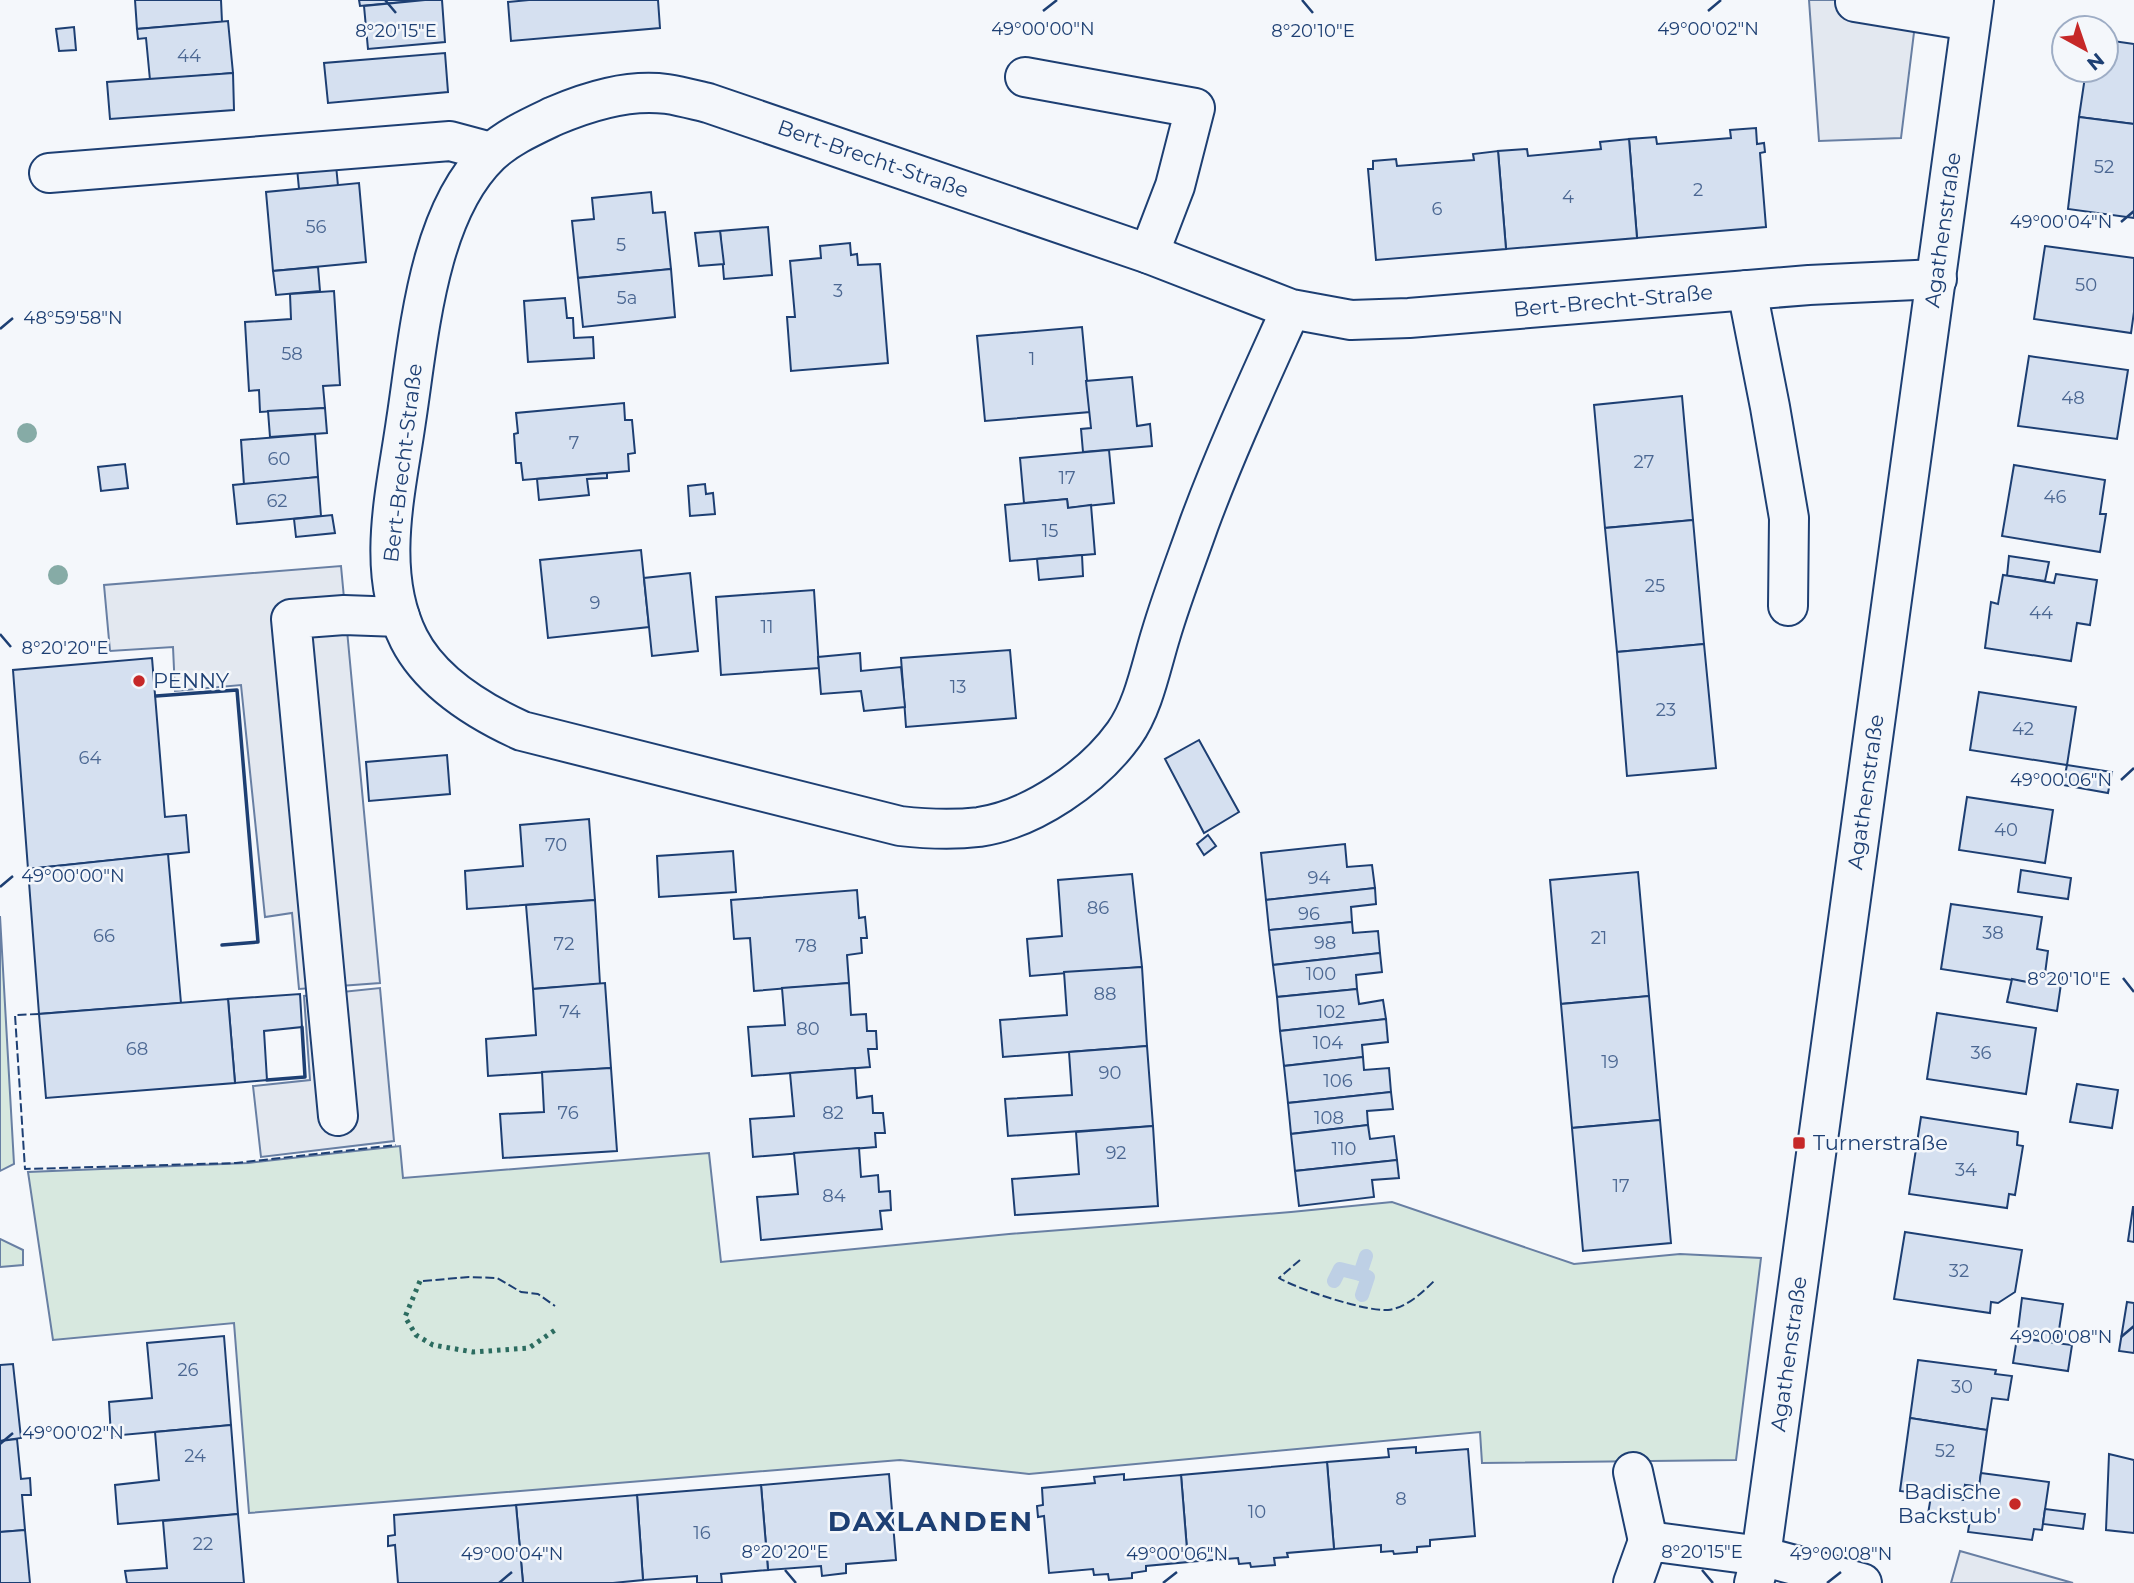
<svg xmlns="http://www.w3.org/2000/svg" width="2134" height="1583" font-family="Montserrat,sans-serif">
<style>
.green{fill:#d7e8df;stroke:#687fa3;stroke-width:2}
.parking{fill:#e3e8f0;stroke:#687fa3;stroke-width:2}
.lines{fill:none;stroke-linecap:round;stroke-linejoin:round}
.stream{stroke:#bed0e5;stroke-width:14}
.building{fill:#d5e0f0;stroke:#1d3f73;stroke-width:2}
.minor-casing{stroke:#1d3f73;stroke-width:42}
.minor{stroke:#f4f7fb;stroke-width:38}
.hedge{stroke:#2c6c60;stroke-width:5;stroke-dasharray:3.5 5;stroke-linecap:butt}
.fence{stroke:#1d3f73;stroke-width:2;stroke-dasharray:9 3.5;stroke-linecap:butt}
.wall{stroke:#1d3f73;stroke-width:3.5}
.tree{fill:#86aba6}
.ticks{fill:none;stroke:#1d3f73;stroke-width:2.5}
.poi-dot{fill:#c62828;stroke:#f4f7fb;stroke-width:2.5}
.labels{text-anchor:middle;stroke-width:5;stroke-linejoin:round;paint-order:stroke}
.number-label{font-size:18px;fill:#4b6792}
.street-label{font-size:21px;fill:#1d3f73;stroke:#f4f7fb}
.poi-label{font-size:21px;fill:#1d3f73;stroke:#f4f7fb;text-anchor:start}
.district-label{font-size:28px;font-weight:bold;letter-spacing:2px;fill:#1d3f73;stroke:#f4f7fb}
.ticks-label{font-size:18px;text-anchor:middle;fill:#1d3f73;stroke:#f4f7fb;stroke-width:5;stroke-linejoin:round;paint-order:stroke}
</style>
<rect width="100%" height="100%" fill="#f4f7fb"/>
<g class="green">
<path d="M0,916l14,248 -14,7z"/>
<path d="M400,1146l3,32 306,-25 12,109 288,-28 282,-22 101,-10 182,62 106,-10 81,4 -25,202 -254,3 -2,-31 -451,42 -129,-14 -651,53 -15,-190 -181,17 -25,-168 220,-9z"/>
<path d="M0,1239l23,11v15l-23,2z"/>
</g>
<g class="parking">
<path d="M1809,0h109l-17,138 -82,3z"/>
<path d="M341,566l39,417 -81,6 -7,-76 -27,4 -24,-232 -66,6 -2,-44 -63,4 -6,-66z"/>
<path d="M380,988l14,153 -133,16 -8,-71 57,-6 -6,-84z"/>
<path d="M1960,1551l113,32h-122z"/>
</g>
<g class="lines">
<g class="stream">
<path d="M1334,1281l6,-12 20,5"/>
<path d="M1362,1295l6,-18 -8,-3 6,-18"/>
</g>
</g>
<g class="building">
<path d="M135,0h86l1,22 -85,7z"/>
<path d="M359,0h66l-65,6z"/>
<path d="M425,0h17l3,42 -77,7 -4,-43z"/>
<path d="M529,0h129l2,28 -149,13 -3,-39z"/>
<path d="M228,21l5,52 -83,7 -4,-42 -8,1 -1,-10z"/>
<path d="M74,27l2,23 -17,1 -3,-22z"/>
<path d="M2106,40l28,4v80l-55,-7 7,-47h20z"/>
<path d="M445,53l3,39 -120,11 -4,-40z"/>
<path d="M233,73l1,37 -124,9 -3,-37z"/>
<path d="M2079,117l55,7v94l-66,-9z"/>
<path d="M1756,128l1,16 7,-1 1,9 -5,1 6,74 -129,11 -8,-99 27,-2 1,7 74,-6 -1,-8z"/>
<path d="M1629,139l8,99 -131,11 -8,-98 29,-2 1,7 73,-7 -1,-7z"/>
<path d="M1498,151l8,98 -130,11 -8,-91h5v-8l23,-2 1,7 77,-6 -1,-6z"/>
<path d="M336,165l2,21 -39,3 -2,-21z"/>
<path d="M359,183l7,79 -93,9 -7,-79z"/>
<path d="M651,192l2,21 12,-1 6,57 -93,9 -6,-57 22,-2 -2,-21z"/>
<path d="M768,227l4,48 -48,4 -4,-48z"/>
<path d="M720,231l4,33 -25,2 -4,-33z"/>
<path d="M850,243l1,12 6,-1 1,11 22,-1 8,99 -97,8 -4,-54h8l-5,-56 31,-3 -1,-12z"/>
<path d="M2045,246l89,12v54l-3,21 -97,-14z"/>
<path d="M318,267l2,24 -44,4 -3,-24z"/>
<path d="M671,269l4,48 -92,10 -5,-49z"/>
<path d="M334,291l6,94 -17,1 2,22 -65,4 -1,-22 -10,1 -4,-69 46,-3 -1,-25z"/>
<path d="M565,298l2,20h6l1,20 19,-1 1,21 -66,4 -4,-61z"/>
<path d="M1082,327l8,85 -105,9 -8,-85z"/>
<path d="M2029,356l99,14 -11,69 -99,-13z"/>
<path d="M1132,377l5,49 13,-2 2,22 -69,6 -2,-23 10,-1 -5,-47z"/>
<path d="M1682,396l11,124 -88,8 -11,-123z"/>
<path d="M624,403l1,17h7l3,33 -7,1 1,17 -106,9 -2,-17h-5l-2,-29 4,-1 -2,-20z"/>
<path d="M325,408l2,25 -57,4 -2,-26z"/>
<path d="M315,434l3,43 -74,8 -3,-45z"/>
<path d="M1109,450l5,53 -46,5 -1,-9 -43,4 -4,-45z"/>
<path d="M125,464l3,24 -27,3 -3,-24z"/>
<path d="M2014,465l91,15 -5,34h6l-6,38 -98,-16z"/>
<path d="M607,473v5l-20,1 2,16 -50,5 -2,-21z"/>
<path d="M318,477l3,39 -84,8 -4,-39z"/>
<path d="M705,484l1,10 7,-1 2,21 -25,2 -2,-30z"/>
<path d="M1067,499l1,9 23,-3 4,49 -85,7 -5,-56z"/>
<path d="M332,515l3,18 -39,4 -2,-18z"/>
<path d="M1693,520l11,124 -87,8 -12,-124z"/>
<path d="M641,550l8,77 -101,11 -8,-78z"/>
<path d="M1082,555l1,21 -44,4 -2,-21z"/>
<path d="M2009,556l40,6 -4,19 -38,-5z"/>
<path d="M690,573l8,78 -46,5 -8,-78z"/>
<path d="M2056,574l41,6 -7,45 -13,-2 -6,38 -86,-13 6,-46 7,2 5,-29 51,8z"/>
<path d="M814,590l5,78 -98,7 -5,-78z"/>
<path d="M1704,644l12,124 -89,8 -10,-124z"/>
<path d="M1010,650l6,68 -110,9 -5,-69z"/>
<path d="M860,653l1,18 40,-4 4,40 -41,4 -3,-20 -40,3 -3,-37z"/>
<path d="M152,658l13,159 21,-2 3,37 -161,17 -15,-199z"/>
<path d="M1979,692l97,15 -9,58 -97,-15z"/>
<path d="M1199,740l40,72 -35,21 -39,-74z"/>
<path d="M447,755l3,39 -81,7 -3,-39z"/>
<path d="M2067,765l45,7 -4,21 -45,-8z"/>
<path d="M1967,797l86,13 -8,53 -86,-13z"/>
<path d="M589,819l6,81 -128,9 -2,-38 58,-5 -3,-41z"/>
<path d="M1208,835l8,11 -12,9 -7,-11z"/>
<path d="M1345,844l2,23 25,-2 3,23 -109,12 -5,-47z"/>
<path d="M733,851l3,41 -77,5 -2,-41z"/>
<path d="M168,854l13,149 -142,11 -11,-145z"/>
<path d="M2021,870l50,8 -3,21 -50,-7z"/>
<path d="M1638,872l11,124 -88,8 -11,-124z"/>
<path d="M1132,874l10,93 -112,9 -3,-37 35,-3 -4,-56z"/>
<path d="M1375,888l1,16 -25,3 1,15 -83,8 -3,-30z"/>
<path d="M857,890l2,28 6,-1 2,21h-6l1,15 -15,2 2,28 -95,8 -4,-53 -16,1 -3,-39z"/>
<path d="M595,900l5,84 -67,5 -7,-84z"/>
<path d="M1951,904l91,13 -5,32 11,2 -3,23 -12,-1 -1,10 -91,-14z"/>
<path d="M1352,922l1,11 25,-2 2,22 -107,12 -4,-35z"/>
<path d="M1380,953l2,19 -26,3 1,14 -80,8 -4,-32z"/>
<path d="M1142,967l5,79 -144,11 -3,-37 67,-5 -3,-43z"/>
<path d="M2033,973l29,4 -5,34 -50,-9 5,-23 20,4z"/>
<path d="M605,983l6,85 -123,8 -2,-37 50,-4 -3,-46z"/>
<path d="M849,983l2,32 15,-1 1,17h9l1,18h-9l2,18 -118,9 -4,-49 37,-2 -3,-37z"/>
<path d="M1357,989l2,15 24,-4 3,19 -106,12 -3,-34z"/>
<path d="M300,994l2,33 -38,4 3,49 -32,3 -7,-84z"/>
<path d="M1649,996l11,124 -88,8 -11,-124z"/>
<path d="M228,999l7,84 -189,15 -7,-84z"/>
<path d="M1937,1013l99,15 -10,66 -99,-15z"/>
<path d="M1386,1019l2,23 -26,3 1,12 -79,9 -4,-35z"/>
<path d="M1147,1046l6,80 -145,10 -3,-37 67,-4 -3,-43z"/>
<path d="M1363,1057l1,13 25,-2 2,24 -103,11 -4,-37z"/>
<path d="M611,1068l6,83 -114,7 -3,-44 44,-2 -2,-40z"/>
<path d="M855,1068l2,30 15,-2 1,17h10l2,20h-10l1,14 -123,10 -3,-38 44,-3 -4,-43z"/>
<path d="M2077,1084l41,6 -6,38 -42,-6z"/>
<path d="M1391,1092l2,17 -26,2 1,14 -77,9 -3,-31z"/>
<path d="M1921,1117l97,15 -1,13 6,1 -8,49 -6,-1 -2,14 -98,-14z"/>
<path d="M1660,1120l11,123 -88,8 -11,-123z"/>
<path d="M1368,1125l2,14 24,-3 3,24 -102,11 -4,-37z"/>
<path d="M1153,1126l5,80 -143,9 -3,-36 67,-5 -3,-42z"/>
<path d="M859,1148l2,29 17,-2 1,17 11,-1 1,19 -11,1 2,18 -121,11 -4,-43 41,-3 -4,-41z"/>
<path d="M1397,1160l2,18 -27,2 2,17 -75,9 -4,-35z"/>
<path d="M2133,1207h1v35l-6,-1z"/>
<path d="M1905,1232l117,18 -7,42 -17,11 -7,-1 -1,11 -96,-14z"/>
<path d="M2022,1298l41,6 -6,39 -40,-5z"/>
<path d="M2127,1302l7,1v50l-15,-2z"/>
<path d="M224,1336l7,89 -120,11 -2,-34 43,-4 -5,-55z"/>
<path d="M2017,1338l55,7 -4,26 -55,-8z"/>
<path d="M1918,1360l78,10 -1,4 17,2 -4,24 -16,-2 -5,32 -77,-12z"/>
<path d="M13,1364l8,74 -21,3v-76z"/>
<path d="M1910,1418l77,12 -8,57 -14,-2 -2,15 -63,-9z"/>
<path d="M231,1425l7,89 -120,10 -3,-39 44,-5 -4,-48z"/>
<path d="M17,1439l4,40 9,-1 1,17h-9l3,35 -25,2v-91z"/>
<path d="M1416,1447v6l52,-4 7,87 -45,4v6l-13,1v5l-23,2 -1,-3 -12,1v-7l-47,4 -7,-87 62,-5 -1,-8z"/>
<path d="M2109,1454l25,6v73l-28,-3z"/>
<path d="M1327,1462l7,87 -47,4 1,4 -14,1 1,7 -24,2 -1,-4 -11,1 -1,-6 -50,4 -7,-87z"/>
<path d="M1981,1473l68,9 -7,48 -8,-1 -2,11 -64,-8 2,-12 -42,-6 3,-18 32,4 2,-15 14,2z"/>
<path d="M889,1474l7,86 -50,4v9l-24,3 -1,-10 -53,4 -7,-85z"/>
<path d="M1124,1474v6l57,-5 7,87 -42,4v5l-14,2v5l-23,2 -1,-6 -14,1 -1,-6 -44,4 -5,-57 -6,1 -1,-11 6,-1 -1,-17 53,-5 -1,-6z"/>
<path d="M761,1485l7,85 -47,4 1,9h-25v-7l-54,4 -6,-85z"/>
<path d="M637,1495l6,85 -30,3h-90l-7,-78z"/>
<path d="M516,1505l7,78h-125l-3,-38 -7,1v-10l7,-1 -1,-20z"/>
<path d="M2045,1509l40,5 -2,15 -40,-5z"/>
<path d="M238,1514l6,69h-117l-2,-12 42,-3 -4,-47z"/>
<path d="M25,1530l5,53h-30v-51z"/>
</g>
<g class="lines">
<defs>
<g id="minor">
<path d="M1855,2l115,19"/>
<path d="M1025,77l170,31 -20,78 -26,68"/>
<path d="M49,173l401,-32 41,11"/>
<path d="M1747,290l23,117 19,111 -1,88"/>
<path d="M1291,309l-142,-55 -441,-151c-13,-3 -27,-7 -41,-9 -39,-5 -78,7 -113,22 -21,10 -46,21 -64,38 -63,61 -71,183 -84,267 -10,71 -31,150 3,218 22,43 71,73 113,92l378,95c27,3 53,4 79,1 54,-8 114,-50 145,-93 20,-28 27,-68 37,-100 11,-37 25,-73 38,-110 27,-73 60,-144 92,-215l60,11 58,-2 400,-33 128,-6"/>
<path d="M338,1116l-47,-497 53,-4 56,2"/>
<path d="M1633,1472l15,69"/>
<path d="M1633,1583l15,-42 113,15 101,27"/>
<path d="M1754,1583l7,-27 213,-1556"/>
</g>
</defs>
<use href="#minor" class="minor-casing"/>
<use href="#minor" class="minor"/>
<path class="hedge" d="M420,1281l-15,36 11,18 17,10 40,7 56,-4 29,-20"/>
<g class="fence">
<path d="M39,1014l-24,1 10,154 211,-6 160,-18"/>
<path d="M1300,1260l-21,18c18,11 88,34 109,32 18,-2 34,-17 46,-29"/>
<path d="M423,1281l46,-4 28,1 24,14 17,2 17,12"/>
</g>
<g class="wall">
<path d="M156,696l81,-6 21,252 -36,3"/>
<path d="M267,1080l38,-3 -3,-50"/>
</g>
</g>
<g class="tree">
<circle cx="27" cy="433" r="10"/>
<circle cx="58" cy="575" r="10"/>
</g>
<path class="ticks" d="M385,0l11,13M1302,0l11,13M1043,11l14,-11M1708,11l13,-11M2121,222l13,-11M0,329l13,-11M0,634l11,13M2121,780l13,-12M0,887l13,-11M2123,978l11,14M2121,1337l13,-11M0,1444l13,-11M785,1570l11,13M1702,1570l11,13M499,1583l13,-11M1163,1583l14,-11M1827,1583l14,-11"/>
<g class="poi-dot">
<circle cx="139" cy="681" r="7"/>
<rect x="1792" y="1136" width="14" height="14" rx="3.5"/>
<circle cx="2015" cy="1504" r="7"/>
</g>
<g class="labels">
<g class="number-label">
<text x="189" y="62">44</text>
<text x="2104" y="173">52</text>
<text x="1698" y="196">2</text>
<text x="1568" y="203">4</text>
<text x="1437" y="215">6</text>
<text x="316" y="233">56</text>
<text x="621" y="251">5</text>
<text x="2086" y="291">50</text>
<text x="838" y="297">3</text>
<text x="627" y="304">5a</text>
<text x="292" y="360">58</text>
<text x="1032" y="365">1</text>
<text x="2073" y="404">48</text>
<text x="574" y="449">7</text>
<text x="279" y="465">60</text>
<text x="1644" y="468">27</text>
<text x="1067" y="484">17</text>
<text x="2055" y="503">46</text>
<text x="277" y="507">62</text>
<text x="1050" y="537">15</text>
<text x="1655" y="592">25</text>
<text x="595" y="609">9</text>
<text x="2041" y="619">44</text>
<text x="767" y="633">11</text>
<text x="958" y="693">13</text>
<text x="1666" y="716">23</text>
<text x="2023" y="735">42</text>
<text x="90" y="764">64</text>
<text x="2006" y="836">40</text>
<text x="556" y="851">70</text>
<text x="1319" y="884">94</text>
<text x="1098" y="914">86</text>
<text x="1309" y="920">96</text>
<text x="1993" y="939">38</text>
<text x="104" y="942">66</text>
<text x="1599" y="944">21</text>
<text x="1325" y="949">98</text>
<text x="564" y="950">72</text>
<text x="806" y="952">78</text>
<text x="1321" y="980">100</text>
<text x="1105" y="1000">88</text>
<text x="570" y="1018">74</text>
<text x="1331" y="1018">102</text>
<text x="808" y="1035">80</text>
<text x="1328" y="1049">104</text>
<text x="137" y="1055">68</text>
<text x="1981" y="1059">36</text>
<text x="1610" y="1068">19</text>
<text x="1110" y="1079">90</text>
<text x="1338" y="1087">106</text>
<text x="568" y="1119">76</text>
<text x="833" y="1119">82</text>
<text x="1329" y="1124">108</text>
<text x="1344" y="1155">110</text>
<text x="1116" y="1159">92</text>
<text x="1966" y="1176">34</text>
<text x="1621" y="1192">17</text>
<text x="834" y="1202">84</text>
<text x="1959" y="1277">32</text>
<text x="188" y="1376">26</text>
<text x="1962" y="1393">30</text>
<text x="1945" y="1457">52</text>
<text x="195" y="1462">24</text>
<text x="1401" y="1505">8</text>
<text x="1257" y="1518">10</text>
<text x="702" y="1539">16</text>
<text x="203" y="1550">22</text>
</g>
<g class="street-label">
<text transform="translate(873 159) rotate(19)" y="7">Bert-Brecht-Straße</text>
<text transform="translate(1943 230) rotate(-82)" y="7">Agathenstraße</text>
<text transform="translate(1613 301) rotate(-5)" y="7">Bert-Brecht-Straße</text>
<text transform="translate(403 463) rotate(-83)" y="7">Bert-Brecht-Straße</text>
<text transform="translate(1866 792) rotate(-82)" y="7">Agathenstraße</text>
<text transform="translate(1789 1354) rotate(-82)" y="7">Agathenstraße</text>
</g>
<g class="poi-label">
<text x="153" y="688">PENNY</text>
<text x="1813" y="1150">Turnerstraße</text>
<text x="2001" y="1499" text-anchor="end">Badische<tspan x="2001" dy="24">Backstub'</tspan></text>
</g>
<g class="district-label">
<text x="931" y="1531">DAXLANDEN</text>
</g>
</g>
<g class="ticks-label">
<text x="1043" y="35">49°00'00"N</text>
<text x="1708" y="35">49°00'02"N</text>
<text x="396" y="37">8°20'15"E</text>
<text x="1313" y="37">8°20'10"E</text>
<text x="2061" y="228">49°00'04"N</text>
<text x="73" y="324">48°59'58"N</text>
<text x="65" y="654">8°20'20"E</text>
<text x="2061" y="786">49°00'06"N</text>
<text x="73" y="882">49°00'00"N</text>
<text x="2069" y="985">8°20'10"E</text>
<text x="2061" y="1343">49°00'08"N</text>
<text x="73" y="1439">49°00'02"N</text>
<text x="785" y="1558">8°20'20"E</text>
<text x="1702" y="1558">8°20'15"E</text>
<text x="512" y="1560">49°00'04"N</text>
<text x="1177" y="1560">49°00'06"N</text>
<text x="1841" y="1560">49°00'08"N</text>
</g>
<g transform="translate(2085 49) rotate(140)"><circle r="33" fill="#f4f7fb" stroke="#9eadc5" stroke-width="2"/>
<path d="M0-5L12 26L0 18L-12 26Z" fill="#c62828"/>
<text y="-10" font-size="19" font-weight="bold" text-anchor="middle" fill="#1d3f73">N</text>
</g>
</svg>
